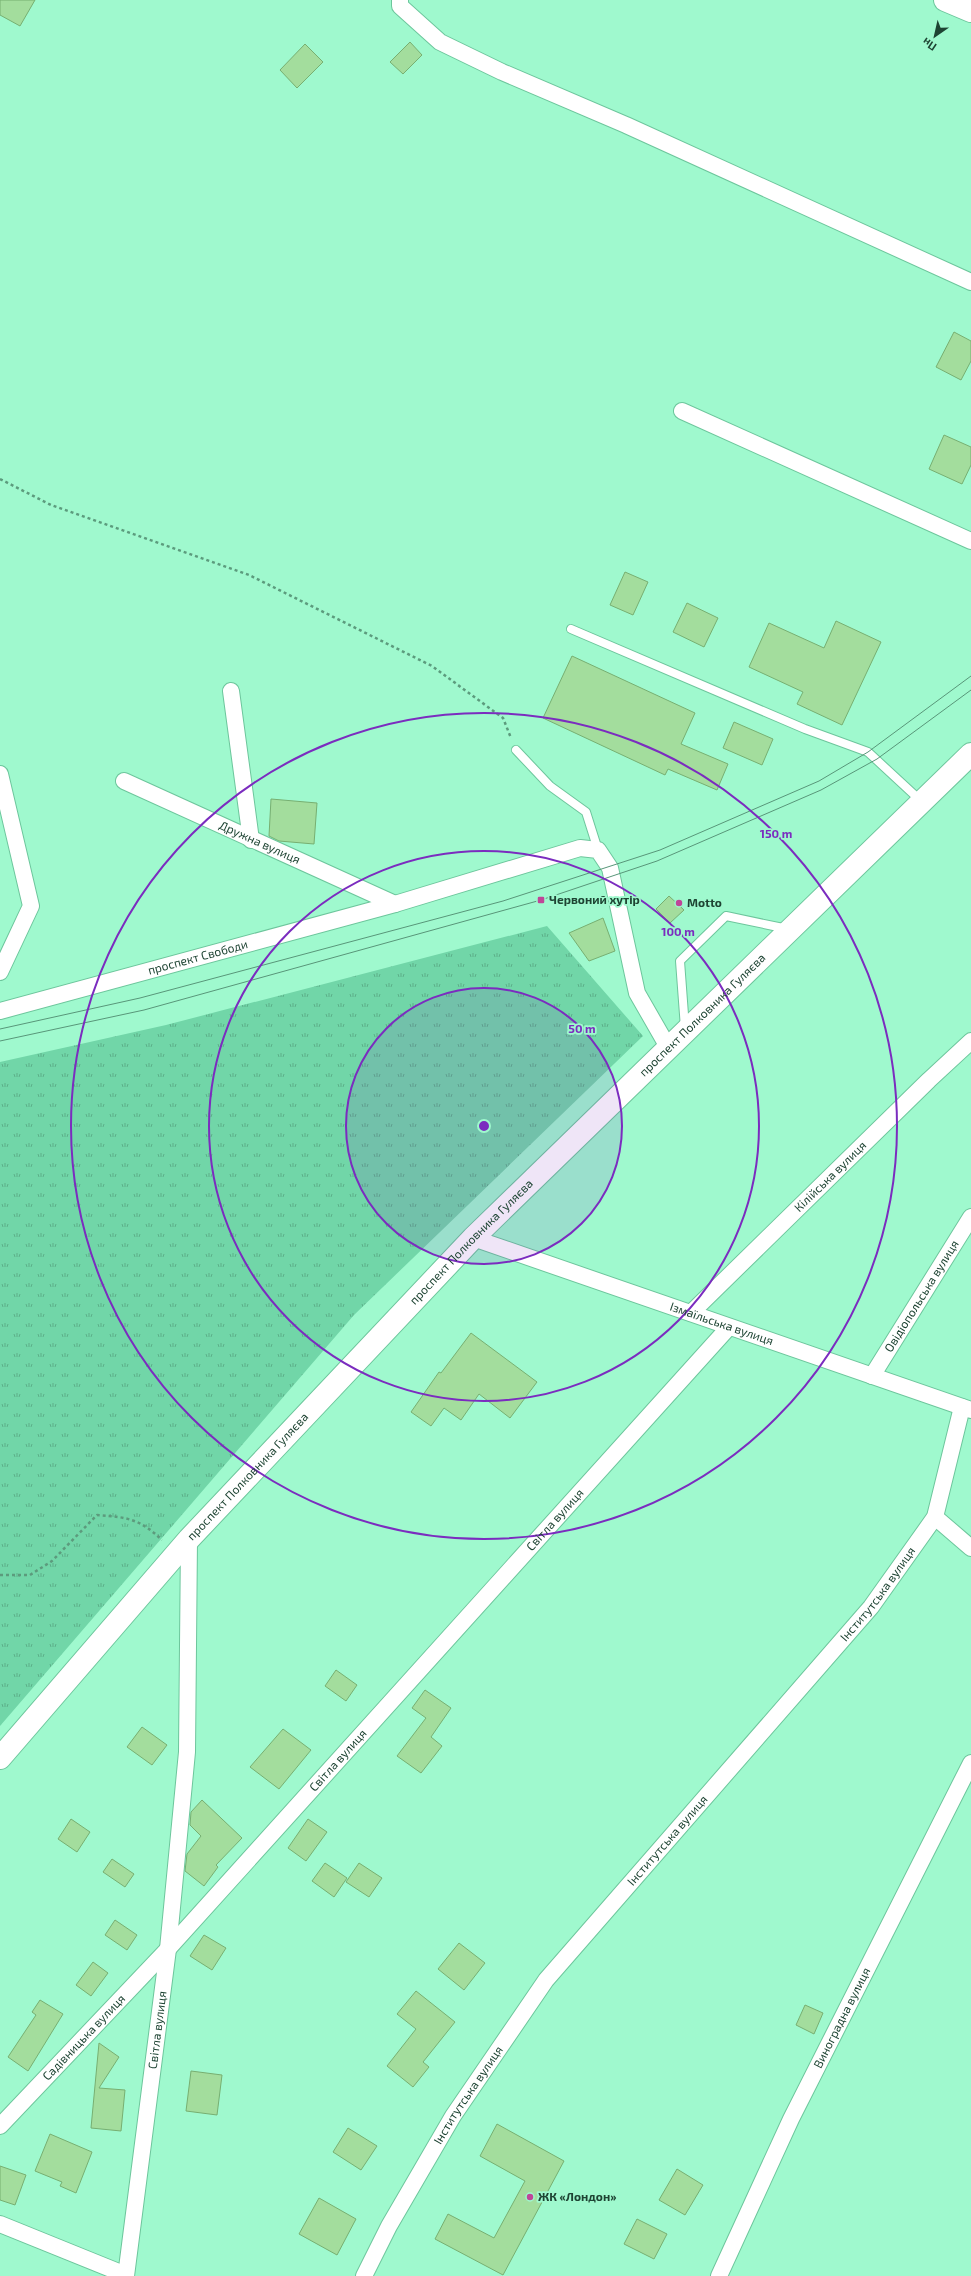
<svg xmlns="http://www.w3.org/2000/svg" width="971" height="2276" font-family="'Exo 2',sans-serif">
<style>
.grass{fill:url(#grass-tufts)}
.building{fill:#a3dd9d;stroke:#77af71}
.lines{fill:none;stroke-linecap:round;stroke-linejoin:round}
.lane-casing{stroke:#6dc69c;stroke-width:10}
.street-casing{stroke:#6dc69c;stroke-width:18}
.secondary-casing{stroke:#6dc69c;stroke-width:24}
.path{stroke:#5c9b7d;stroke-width:2.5;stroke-dasharray:3 3;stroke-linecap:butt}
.lane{stroke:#fff;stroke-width:8}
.street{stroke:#fff;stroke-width:16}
.secondary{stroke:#fff;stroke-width:22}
.tram{stroke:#589679;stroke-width:1}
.ring{fill:none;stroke:#7b2cbf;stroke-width:2}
.poi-dot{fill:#bf4698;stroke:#9ff9ce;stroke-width:1.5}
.labels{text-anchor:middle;stroke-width:3.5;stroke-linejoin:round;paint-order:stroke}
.street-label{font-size:12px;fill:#1e4433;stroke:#9ff9ce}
.poi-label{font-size:12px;font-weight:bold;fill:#1e4433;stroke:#9ff9ce;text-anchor:start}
.centre{fill:#7b2cbf;stroke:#9ff9ce;stroke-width:2}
.ring-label{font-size:12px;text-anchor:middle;font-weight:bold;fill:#7b2cbf;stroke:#9ff9ce;stroke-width:3.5;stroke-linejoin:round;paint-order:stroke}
</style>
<defs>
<pattern id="grass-tufts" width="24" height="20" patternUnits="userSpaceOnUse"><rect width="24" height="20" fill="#71d6a8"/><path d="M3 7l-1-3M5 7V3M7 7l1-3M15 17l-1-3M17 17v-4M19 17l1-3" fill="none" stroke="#5caf89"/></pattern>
</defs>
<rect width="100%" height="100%" fill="#9ff9ce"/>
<path class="grass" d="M547,926l96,110 -289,279 -354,411v-664l166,-37z"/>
<g class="building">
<path d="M0,0h35l-15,26 -20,-11z"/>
<path d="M410,42l12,13 -19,19 -13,-12z"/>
<path d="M305,44l18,18 -26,26 -17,-18z"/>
<path d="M954,332l17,9v20l-10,19 -25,-13z"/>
<path d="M944,435l27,12v18l-9,19 -33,-15z"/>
<path d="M625,572l23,10 -15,33 -23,-10z"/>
<path d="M687,603l31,15 -14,29 -31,-15z"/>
<path d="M836,621l45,21 -39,83 -45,-21 6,-12 -54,-25 20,-44 55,25z"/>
<path d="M572,656l123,57 -14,31 47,20 -11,26 -49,-21 -3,6 -122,-57z"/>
<path d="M734,722l39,17 -11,26 -39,-17z"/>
<path d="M271,799l46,4 -3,41 -35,-3 -10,-5z"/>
<path d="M669,896l15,14 -14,13 -14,-14z"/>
<path d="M603,918l12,33 -26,10 -20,-28z"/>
<path d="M471,1333l66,49 -27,36 -31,-24 -18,26 -17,-12 -13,18 -20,-14 28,-40 2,1z"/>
<path d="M336,1670l21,15 -11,16 -21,-15z"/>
<path d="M425,1690l26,18 -20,29 11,9 -21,27 -24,-17 29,-38 -14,-10z"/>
<path d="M142,1727l25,18 -15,20 -25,-18z"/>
<path d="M283,1729l28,21 -32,39 -29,-22z"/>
<path d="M202,1800l40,38 -26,27 2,2 -14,19 -19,-15 2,-17 14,-18 -11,-11 1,-13z"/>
<path d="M71,1819l19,13 -13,20 -19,-13z"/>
<path d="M308,1819l19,13 -21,29 -18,-13z"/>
<path d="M112,1859l22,15 -9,13 -22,-15z"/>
<path d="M325,1863l22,15 -13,19 -22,-16z"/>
<path d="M359,1863l23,15 -13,19 -23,-15z"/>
<path d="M115,1920l22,15 -10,15 -22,-15z"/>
<path d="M204,1935l22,13 -14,22 -22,-14z"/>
<path d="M459,1943l26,20 -21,27 -26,-21z"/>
<path d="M93,1962l15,11 -17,23 -15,-11z"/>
<path d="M416,1991l39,31 -32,40 6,5 -16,20 -26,-21 29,-37 -19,-15z"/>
<path d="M40,2000l23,14 -35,57 -20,-14 28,-42 -4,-3z"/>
<path d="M805,2005l18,8 -9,21 -18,-9z"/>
<path d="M99,2043l20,14 -20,31 26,2 -4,41 -30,-3z"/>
<path d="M191,2071l31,4 -5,40 -31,-4z"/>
<path d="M497,2124l67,37 -61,114 -68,-36 13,-25 46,24 31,-57 -45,-25z"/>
<path d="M348,2128l29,18 -16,24 -28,-18z"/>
<path d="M50,2134l42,18 -16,41 -16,-7 2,-4 -27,-11z"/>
<path d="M0,2166l26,9 -11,30 -15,-5z"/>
<path d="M677,2169l26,16 -18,30 -26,-15z"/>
<path d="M319,2198l37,21 -19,36 -38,-21z"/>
<path d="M637,2219l30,15 -13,25 -30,-15z"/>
</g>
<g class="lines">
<defs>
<g id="lane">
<path d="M571,629l234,100 63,23 53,49"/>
<path d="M516,750l34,36 36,26 12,38"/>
<path d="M685,1028l-5,-67 46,-45 62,13"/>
</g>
<g id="street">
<path d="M400,0v6l40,36 62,30 124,53 345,157"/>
<path d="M682,411l289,130"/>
<path d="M231,691l20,149"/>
<path d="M0,774l31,132 -31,66"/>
<path id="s1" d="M124,781l271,123"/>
<path id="s2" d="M0,1011l395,-107 185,-56 18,2 12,18 27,125 31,54"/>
<path id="s3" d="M473,1238l498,172"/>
<path id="s4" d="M691,1313l238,-233 42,-39"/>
<path id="s5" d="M872,1376l99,-159"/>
<path d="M935,1517l36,31"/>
<path id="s6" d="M0,2126l168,-177 561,-622"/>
<path d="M0,2224l126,51"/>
<path id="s7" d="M126,2276l42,-327 19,-197 2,-213"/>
<path id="s8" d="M364,2276l25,-50 64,-110 93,-136 325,-373 64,-90 27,-110"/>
<path id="s9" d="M719,2276l72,-157 180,-356"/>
</g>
<g id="secondary">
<path d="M945,0l26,11"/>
<path id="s10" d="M0,1758l189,-219 284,-301 498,-484"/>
</g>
</defs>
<use href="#lane" class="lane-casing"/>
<use href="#street" class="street-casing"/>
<use href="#secondary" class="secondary-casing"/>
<g class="path">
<path d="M0,479l51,26 198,70 183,91 71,52 8,20"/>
<path d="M0,1575h30l22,-14 45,-46c30,2 43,4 65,25"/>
</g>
<use href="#lane" class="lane"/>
<use href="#street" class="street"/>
<use href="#secondary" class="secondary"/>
<g class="tram">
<path d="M0,1029l140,-31 363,-97 157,-51 159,-69 49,-29 103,-76"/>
<path d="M0,1041l144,-31 397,-110 116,-39 164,-71 56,-31 94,-69"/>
</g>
</g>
<circle cx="484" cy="1126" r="138" fill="#7b2cbf" fill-opacity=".12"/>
<g class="ring">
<circle cx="484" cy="1126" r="138"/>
<circle cx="484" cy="1126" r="275"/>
<circle cx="484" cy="1126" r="413"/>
</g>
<g class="poi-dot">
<rect x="537" y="896" width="8" height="8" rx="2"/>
<circle cx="679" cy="903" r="4"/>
<circle cx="530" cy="2197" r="4"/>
</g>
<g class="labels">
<g class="street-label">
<text dy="4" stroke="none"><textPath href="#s1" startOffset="149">Дружна вулиця</textPath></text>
<text dy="4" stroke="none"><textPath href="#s2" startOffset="205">проспект Свободи</textPath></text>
<text dy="4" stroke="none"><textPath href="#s10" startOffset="1023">проспект Полковника Гуляєва</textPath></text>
<text dy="4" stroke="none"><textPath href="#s4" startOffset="195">Кілійська вулиця</textPath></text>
<text dy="4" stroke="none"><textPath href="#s10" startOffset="699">проспект Полковника Гуляєва</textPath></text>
<text dy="4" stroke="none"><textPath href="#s5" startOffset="94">Овідіопольська вулиця</textPath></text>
<text dy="4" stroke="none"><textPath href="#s3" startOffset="263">Ізмаїльська вулиця</textPath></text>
<text dy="4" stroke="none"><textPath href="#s10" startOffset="375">проспект Полковника Гуляєва</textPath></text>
<text dy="4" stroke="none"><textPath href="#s6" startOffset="822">Світла вулиця</textPath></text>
<text dy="4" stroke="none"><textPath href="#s8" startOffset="857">Інститутська вулиця</textPath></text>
<text dy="4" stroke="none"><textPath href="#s6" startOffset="498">Світла вулиця</textPath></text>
<text dy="4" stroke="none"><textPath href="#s8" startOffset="533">Інститутська вулиця</textPath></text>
<text dy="4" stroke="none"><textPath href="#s9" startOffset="286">Виноградна вулиця</textPath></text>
<text dy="4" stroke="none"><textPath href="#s7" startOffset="248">Світла вулиця</textPath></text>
<text dy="4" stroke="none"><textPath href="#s6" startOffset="122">Садівницька вулиця</textPath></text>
<text dy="4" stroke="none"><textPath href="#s8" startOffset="209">Інститутська вулиця</textPath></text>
</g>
<g class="poi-label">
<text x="549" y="904">Червоний хутір</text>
<text x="687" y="907">Motto</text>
<text x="538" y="2201">ЖК «Лондон»</text>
</g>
</g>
<circle cx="484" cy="1126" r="6" class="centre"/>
<g class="ring-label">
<text x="776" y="838">150 m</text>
<text x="678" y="936">100 m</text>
<text x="582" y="1033">50 m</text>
</g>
<g transform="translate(935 36) rotate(214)" stroke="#9ff9ce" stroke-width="3" paint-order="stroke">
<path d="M0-3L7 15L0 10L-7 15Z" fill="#1e4433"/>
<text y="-6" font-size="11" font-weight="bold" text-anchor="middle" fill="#1e4433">Пн</text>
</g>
</svg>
